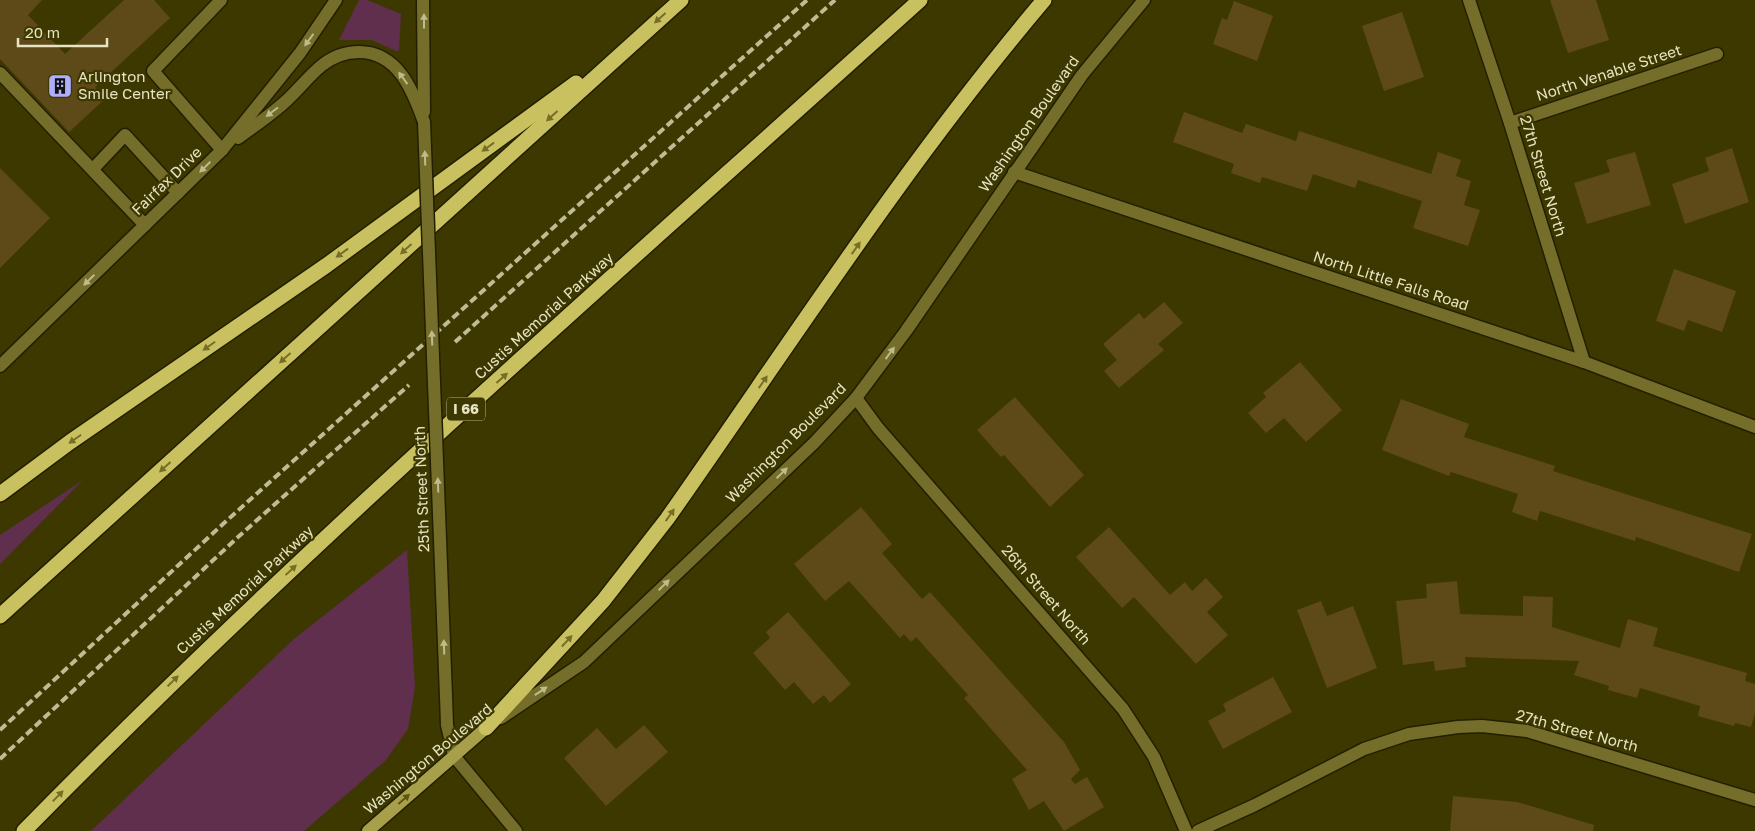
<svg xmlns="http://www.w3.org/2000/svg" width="1755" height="831" font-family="'Golos Text',sans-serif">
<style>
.green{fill:#602f4d}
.building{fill:#5e4919}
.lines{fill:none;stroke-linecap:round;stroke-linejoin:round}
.lane-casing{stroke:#231f00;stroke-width:15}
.street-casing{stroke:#231f00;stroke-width:15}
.secondary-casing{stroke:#231f00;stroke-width:15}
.primary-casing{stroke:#231f00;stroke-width:15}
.highway-casing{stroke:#231f00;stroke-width:18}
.lane{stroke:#756e2a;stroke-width:12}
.street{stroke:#756e2a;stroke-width:12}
.secondary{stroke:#756e2a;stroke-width:12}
.primary{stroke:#a79f4a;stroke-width:12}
.highway{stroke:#c9c060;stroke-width:15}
.rail{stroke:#bfbc95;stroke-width:4;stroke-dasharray:8 4;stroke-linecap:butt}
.secondary-bridge-casing{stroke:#231f00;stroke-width:15;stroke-linecap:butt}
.secondary-bridge{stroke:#756e2a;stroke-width:12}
.oneway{fill:#756e26}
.oneway2{fill:#bebb8d}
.oneway3{fill:#5d5716}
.labels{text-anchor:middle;stroke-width:4.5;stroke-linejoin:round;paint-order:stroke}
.shield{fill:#3d3800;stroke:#b3b088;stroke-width:1}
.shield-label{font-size:14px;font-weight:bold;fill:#e6e4c2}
.street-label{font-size:15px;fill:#e6e4c2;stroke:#3d3800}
.poi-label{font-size:15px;fill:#e6e4c2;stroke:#3d3800;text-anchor:start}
</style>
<rect width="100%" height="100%" fill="#3d3800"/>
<g class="green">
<path d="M359,0h8l34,14 -2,36 -3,1 -24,-11h-33z"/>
<path d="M83,480l-83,84v-29z"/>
<path d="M407,550l8,137 -7,42 -23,32 -81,70h-213l204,-193z"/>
</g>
<g class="building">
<path d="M0,0h42l-14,15 37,39 59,-54h30l16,18 -75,69 11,11 -37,34 -69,-73z"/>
<path d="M1550,0h46l13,40 -41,13z"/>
<path d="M1234,1l39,15 -16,45 -44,-17 9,-26 5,2z"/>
<path d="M1402,12l22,65 -40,14 -22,-65z"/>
<path d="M1184,112l58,21 4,-9 50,17 3,-10 132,43 7,-22 23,8 -5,16 15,5 -7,24 16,5 -12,36 -55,-18 9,-27 -64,-21 -3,8 -42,-14 -6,17 -45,-14 -2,6 -29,-10 3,-9 -61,-22z"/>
<path d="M1732,148l17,54 -64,22 -13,-40 37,-13 -4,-13z"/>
<path d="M1635,152l16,53 -64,19 -13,-41 36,-11 -4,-12z"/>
<path d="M0,168l50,50 -50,50z"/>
<path d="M1674,269l62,22 -14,41 -34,-12 -4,11 -28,-10z"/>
<path d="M1164,302l19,21 -25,21 6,6 -45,38 -15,-17 13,-11 -14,-16 36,-31 5,6z"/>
<path d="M1300,362l42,48 -36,32 -22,-24 -18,15 -18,-20 18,-16 -3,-4z"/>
<path d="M1015,397l69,78 -34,32 -46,-52 -3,2 -24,-27z"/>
<path d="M1401,399l68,25 -5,13 91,29 -2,5 199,63 -13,38 -103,-35 -1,4 -95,-30 -3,10 -25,-9 6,-18 -67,-22 -2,4 -67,-26z"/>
<path d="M861,507l31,37 -10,9 40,46 8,-7 134,150 16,28 -9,9 4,5 12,-7 17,30 -40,24 -20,-30 -15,9 -17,-31 15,-9 -63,-72 4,-3 -52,-58 -5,5 -7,-8 -4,4 -51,-57 -24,20 -31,-37z"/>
<path d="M1109,527l61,68 15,-13 7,9 14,-13 17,19 -16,15 21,23 -32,29 -62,-67 -12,11 -46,-51z"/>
<path d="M1457,581l3,33 63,2v-20l30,1 -1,30 68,21 8,-29 30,9 -5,18 94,27 -2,8 10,3v29l-4,14 -16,-4 -1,3 -36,-10 2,-10 -60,-18 -3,10 -29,-8 1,-4 -35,-11 5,-14 -114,-4 1,10 -31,4 -1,-10 -31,4 -7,-64 31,-3 -1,-14z"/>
<path d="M1321,601l6,15 26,-10 24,62 -50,20 -30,-78z"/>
<path d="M788,612l63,72 -21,19 -6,-8 -11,9 -19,-22 -9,8 -32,-37 17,-15 -4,-6z"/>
<path d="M1273,677l19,35 -69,37 -15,-28 18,-10 -3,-7z"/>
<path d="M644,725l24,27 -62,54 -42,-48 33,-30 19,21z"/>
<path d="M1453,796l64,6 77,23 -1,6h-143z"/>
</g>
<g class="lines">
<defs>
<g id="lane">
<path d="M221,0l-68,71 69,79"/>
<path d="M0,73l145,152"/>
<path d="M93,169l32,-34 53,58"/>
</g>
<g id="street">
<path d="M1469,0l41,123 74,239"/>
<path d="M1510,123l207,-69"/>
<path d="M1014,172l570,190 171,65"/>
<path d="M454,756l62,75"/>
<path d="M1198,831l57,-26 109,-56 45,-15 49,-7 24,-1 45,5 228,69"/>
</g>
<g id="secondary">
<path d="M423,0l1,112"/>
<path d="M238,138c16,-12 33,-23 48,-37 12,-11 22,-24 35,-35 11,-9 24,-14 38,-14 39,0 54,39 65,70"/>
<path d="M0,366l222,-216 78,-97 36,-53"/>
<path d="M856,398l22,30 245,281 31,48 32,74"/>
<path d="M446,696l1,29 7,31"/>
<path d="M501,718l83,-56 230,-219 42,-45 50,-67 176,-256 62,-75"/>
</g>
<path id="primary" d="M368,831l118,-103"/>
<g id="highway">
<path d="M0,494l70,-52 257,-177 249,-182"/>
<path d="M0,616l681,-616"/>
<path d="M486,728l117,-127 64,-82c123,-175 239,-356 377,-519"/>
<path d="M24,831c285,-291 594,-558 896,-831"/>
</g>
</defs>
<use href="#lane" class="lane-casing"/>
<use href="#street" class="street-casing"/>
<use href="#secondary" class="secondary-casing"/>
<use href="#primary" class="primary-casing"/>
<use href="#highway" class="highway-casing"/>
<use href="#lane" class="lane"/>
<use href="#street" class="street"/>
<use href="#secondary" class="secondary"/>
<use href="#primary" class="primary"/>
<use href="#highway" class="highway"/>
<g class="rail">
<path d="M455,342l380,-342"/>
<path d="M0,730l223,-206 584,-524"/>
<path d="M0,759l238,-222 171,-152"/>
</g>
<defs>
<path id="secondary-bridge" d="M424,122l22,574"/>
</defs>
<use href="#secondary-bridge" class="secondary-bridge-casing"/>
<use href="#secondary-bridge" class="secondary-bridge"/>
</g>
<defs><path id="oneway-solid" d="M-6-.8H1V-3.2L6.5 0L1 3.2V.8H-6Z" transform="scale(1.25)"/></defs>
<g class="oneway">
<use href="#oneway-solid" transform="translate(660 18) rotate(138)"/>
<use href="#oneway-solid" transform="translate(552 116) rotate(138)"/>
<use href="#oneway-solid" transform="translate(488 147) rotate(144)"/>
<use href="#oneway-solid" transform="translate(856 248) rotate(-55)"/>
<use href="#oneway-solid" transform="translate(406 249) rotate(138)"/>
<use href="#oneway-solid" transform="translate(342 253) rotate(144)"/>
<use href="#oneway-solid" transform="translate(209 346) rotate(145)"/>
<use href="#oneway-solid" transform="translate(285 358) rotate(138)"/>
<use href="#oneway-solid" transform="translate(502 378) rotate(-42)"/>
<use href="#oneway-solid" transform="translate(763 382) rotate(-55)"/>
<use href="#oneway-solid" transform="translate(75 439) rotate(145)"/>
<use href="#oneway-solid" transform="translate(165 467) rotate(138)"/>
<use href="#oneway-solid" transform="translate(670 515) rotate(-55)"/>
<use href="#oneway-solid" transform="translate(291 570) rotate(-43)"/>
<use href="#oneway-solid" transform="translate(567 641) rotate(-47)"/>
<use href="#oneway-solid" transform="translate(173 681) rotate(-44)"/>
<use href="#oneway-solid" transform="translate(58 796) rotate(-46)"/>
</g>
<g class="oneway2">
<use href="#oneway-solid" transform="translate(424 21) rotate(-90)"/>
<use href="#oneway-solid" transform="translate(309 40) rotate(126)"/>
<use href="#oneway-solid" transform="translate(403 78) rotate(-126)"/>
<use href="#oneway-solid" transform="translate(272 112) rotate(143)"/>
<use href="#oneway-solid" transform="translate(425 158) rotate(-92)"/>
<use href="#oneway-solid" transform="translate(205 167) rotate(136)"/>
<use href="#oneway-solid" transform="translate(89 280) rotate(136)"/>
<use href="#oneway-solid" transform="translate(432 338) rotate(-92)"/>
<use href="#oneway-solid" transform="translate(890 353) rotate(-54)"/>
<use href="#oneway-solid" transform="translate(782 473) rotate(-44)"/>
<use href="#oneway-solid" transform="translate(438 485) rotate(-92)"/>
<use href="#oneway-solid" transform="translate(664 585) rotate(-44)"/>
<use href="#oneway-solid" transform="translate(444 647) rotate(-92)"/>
<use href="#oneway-solid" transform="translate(541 691) rotate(-34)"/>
</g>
<use class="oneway3" href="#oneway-solid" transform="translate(404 799) rotate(-41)"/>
<defs>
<symbol id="building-square" viewBox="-11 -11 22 22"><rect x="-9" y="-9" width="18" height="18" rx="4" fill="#afaefa" stroke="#3d3800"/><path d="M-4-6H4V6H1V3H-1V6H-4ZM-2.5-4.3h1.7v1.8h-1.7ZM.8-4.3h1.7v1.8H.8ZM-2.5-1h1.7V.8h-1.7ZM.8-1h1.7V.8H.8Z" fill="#111"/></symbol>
</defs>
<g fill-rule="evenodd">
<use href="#building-square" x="46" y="72" width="28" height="28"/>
</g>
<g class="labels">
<rect class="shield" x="447" y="397.5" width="38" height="23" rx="4"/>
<g class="shield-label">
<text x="466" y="414">I 66</text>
</g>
<g class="street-label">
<text transform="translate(1609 73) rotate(-18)" y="5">North Venable Street</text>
<text transform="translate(1029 124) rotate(-55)" y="5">Washington Boulevard</text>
<text transform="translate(1543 176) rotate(73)" y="5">27th Street North</text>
<text transform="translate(167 181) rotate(-44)" y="5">Fairfax Drive</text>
<text transform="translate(1391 281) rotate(18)" y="5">North Little Falls Road</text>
<text transform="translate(544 316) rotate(-42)" y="5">Custis Memorial Parkway</text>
<text transform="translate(786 443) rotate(-45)" y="5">Washington Boulevard</text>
<text transform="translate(422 489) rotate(-92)" y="5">25th Street North</text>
<text transform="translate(245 590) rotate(-43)" y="5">Custis Memorial Parkway</text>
<text transform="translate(1046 595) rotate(49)" y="5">26th Street North</text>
<text transform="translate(1577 731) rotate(15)" y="5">27th Street North</text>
<text transform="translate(428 759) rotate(-40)" y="5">Washington Boulevard</text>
</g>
<g class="poi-label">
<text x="78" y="82">Arlington<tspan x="78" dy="17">Smile Center</tspan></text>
</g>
</g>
<path d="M18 38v8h89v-8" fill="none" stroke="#e6e4c2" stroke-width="2.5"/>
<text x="25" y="38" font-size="15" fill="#e6e4c2" stroke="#3d3800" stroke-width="4" paint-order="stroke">20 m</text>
</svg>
